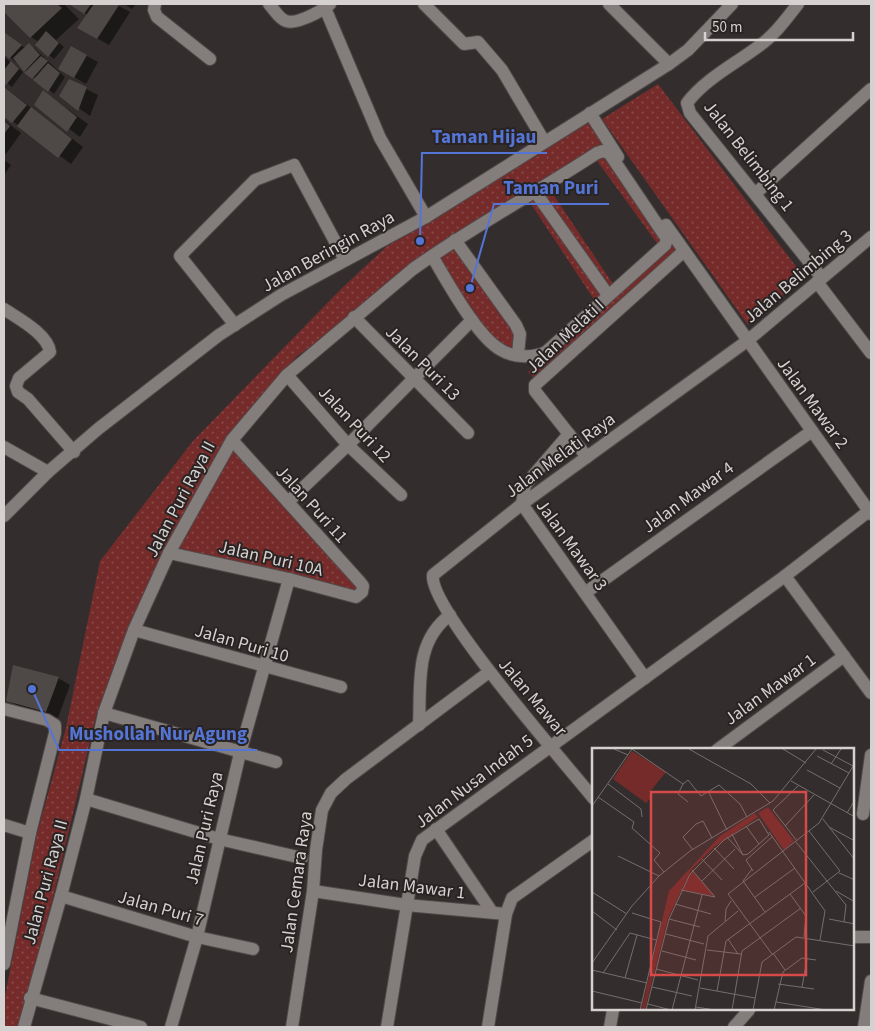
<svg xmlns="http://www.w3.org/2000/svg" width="875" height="1031" font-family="'Source Sans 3',sans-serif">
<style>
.grass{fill:url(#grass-dots)}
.shadow{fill:#0007}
.building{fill:#4e4847}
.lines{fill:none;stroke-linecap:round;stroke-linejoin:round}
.minor-casing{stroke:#4f4a49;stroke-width:14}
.minor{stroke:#837d7c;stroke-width:12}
.labels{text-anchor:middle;stroke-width:4;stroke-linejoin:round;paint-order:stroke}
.street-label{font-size:18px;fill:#d4d1d0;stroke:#292423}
.inset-road{fill:none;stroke:#736f6e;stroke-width:1}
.view{fill:#d64a4a;fill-opacity:0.15;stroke:#d64a4a;stroke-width:2.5}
.inset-edge{fill:none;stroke:#d4d1d0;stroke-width:2.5}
.leader{fill:none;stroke:#5475d6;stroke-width:2}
.callout-dot{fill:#5475d6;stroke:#292423;stroke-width:2}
.callout-label{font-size:19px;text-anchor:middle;font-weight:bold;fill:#5475d6;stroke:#292423;stroke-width:4;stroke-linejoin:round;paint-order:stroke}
</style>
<defs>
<pattern id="grass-dots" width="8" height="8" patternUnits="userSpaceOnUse" patternTransform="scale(1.25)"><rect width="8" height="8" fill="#752b2a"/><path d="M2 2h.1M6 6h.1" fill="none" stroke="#884948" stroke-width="1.8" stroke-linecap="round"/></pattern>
</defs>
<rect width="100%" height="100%" fill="#332e2d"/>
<g class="grass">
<path d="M658,84l146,193 -56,48 -146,-206z"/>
<path d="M588,119l16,24 -71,47 -236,166 -71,82 -98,191 -31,83 -43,181 -36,134h-14v-26l33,-167 29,-106 34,-167 93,-120 148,-152 46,-43 49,-27z"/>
<path d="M606,153l59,84 -6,9 -64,-88z"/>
<path d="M549,188l64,96 -18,17 -66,-100z"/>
<path d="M454,242l64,92 -1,18 -25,-12 -58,-83z"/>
<path d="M671,243l7,8 -143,128 -7,-7z"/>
<path d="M231,447l128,140 -4,6 -179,-43z"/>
</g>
<g class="shadow">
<path d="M5,4h59l15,15 -23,21 8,7 -10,12 -18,-14 3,-3 -8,-5 -27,-27z"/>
<path d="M71,4h44l15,8 -21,33 -30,-17 9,-13z"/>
<path d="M124,4h12l-4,5z"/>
<path d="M6,35l19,13 4,-3 5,3 31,29 -11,17 -50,-42z"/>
<path d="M87,56l11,6 -12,22 -26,-15z"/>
<path d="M4,57l19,15 -11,15 -8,-6z"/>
<path d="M69,80l29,15 -8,21 -29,-20z"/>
<path d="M4,87l79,60 -12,17 -67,-49z"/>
<path d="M44,92l44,32 -8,13 -44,-33z"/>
<path d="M4,120l17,13 -15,21 -2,-2z"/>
<path d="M4,160l7,5 -7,10z"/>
<path d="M58,678l12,7 -12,33 -38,-11 -12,-7z"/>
</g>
<g class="building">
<path d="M4,4h53l5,4 -32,30 -26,-26z"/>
<path d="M69,4h22l-7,10z"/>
<path d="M94,4l25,1 -22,34 -20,-11z"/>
<path d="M46,31l13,12 -11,14 -13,-12z"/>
<path d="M5,33l17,12 -13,14 -5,-5z"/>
<path d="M29,43l11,12 -16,17 -11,-14z"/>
<path d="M71,46l16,9 -13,23 -16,-9z"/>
<path d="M41,56l7,5 -16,18 -8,-6z"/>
<path d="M11,61l8,8 -13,16 -2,-2v-13z"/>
<path d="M48,63l12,10 -12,19 -15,-12z"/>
<path d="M69,79l18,8 -9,24 -19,-15z"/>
<path d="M4,87l23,18 -15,18 -8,-6z"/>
<path d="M43,90l34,27 -10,15 -33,-27z"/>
<path d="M31,107l41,32 -14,19 -41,-32z"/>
<path d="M4,121l6,5 -6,8z"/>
<path d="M13,665l46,12 -13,35 -40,-11z"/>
</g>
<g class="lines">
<defs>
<g id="minor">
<path d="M155,4l-1,6 3,7 53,42"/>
<path d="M269,4c5,5 10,15 17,17 10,4 36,-10 44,-17"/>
<path d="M424,4l40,40 14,-2 24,28 42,71"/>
<path d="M609,4l60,60"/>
<path d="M798,4c-12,15 -23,31 -39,42 -24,18 -54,33 -72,57l3,10 132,165"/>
<path d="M325,8l55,130 46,79"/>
<path d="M590,113l28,44"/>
<path d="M536,193l72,102"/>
<path d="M756,193l115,-104"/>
<path d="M666,225l205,289"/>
<path d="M455,240l61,85 4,9 -2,20"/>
<path d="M817,282l54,71"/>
<path d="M4,309c13,9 44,25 46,43l-31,26 -3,8 2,6 10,7 46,53"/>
<path d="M354,317l114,116"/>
<path d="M235,325l-55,-69 75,-76 39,-15 51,95"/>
<path d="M287,375l61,70 53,50"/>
<path d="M569,434l-44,51 -3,19 123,174"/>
<path d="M4,447l44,25"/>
<path d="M587,457l-52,-66v-6l149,-134"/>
<path d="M288,502l60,-57 124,-125"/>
<path d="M4,516l44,-44 50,-43 121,-94 62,-40 145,-78 243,-153 19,-14 44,-46"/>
<path d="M169,553l120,26 67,18 6,-5 1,-6 -3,-4 -128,-142"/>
<path d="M785,576l86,117"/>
<path d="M585,593l227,-162"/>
<path d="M134,630l207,57"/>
<path d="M4,709l43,11 8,5v8l-25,100 -26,131"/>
<path d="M104,713l172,49"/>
<path d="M419,725c2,-40 -5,-83 31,-110"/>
<path d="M717,750l127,-94"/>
<path d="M86,799l133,40 83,19"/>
<path d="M594,799c-27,-34 -166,-191 -161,-224l89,-71 225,-163 124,-104"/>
<path d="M863,814l8,-59"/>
<path d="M4,825l26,8"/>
<path d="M436,829l56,83"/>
<path d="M313,891l93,14 100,9"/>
<path d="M61,896l136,41 56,12"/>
<path d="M854,937h17"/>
<path d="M30,998l111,29"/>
<path d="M24,1027l37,-131 25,-97 18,-86 30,-83 35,-77 63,-113 55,-65 126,-106c59,-42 123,-76 184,-116l6,-2 6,2 58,86 -2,6 -119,107c-13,6 -32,6 -45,-2 -24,-13 -54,-69 -69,-94"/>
<path d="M171,1027l26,-90 43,-184 49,-174"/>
<path d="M292,1027l21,-136 3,-41 6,-40 9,-17 15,-14 143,-107"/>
<path d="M387,1027l28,-171 7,-16 363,-264 84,-65"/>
<path d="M488,1027l18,-113 6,-16 82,-58"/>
<path d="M610,1027l3,-17"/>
<path d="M734,1027l15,-17"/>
<path d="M864,1027l7,-46"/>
</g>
</defs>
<use href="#minor" class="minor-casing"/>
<use href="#minor" class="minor"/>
</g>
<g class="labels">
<g class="street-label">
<text transform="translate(749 156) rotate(52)" y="6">Jalan Belimbing 1</text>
<text transform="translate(328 251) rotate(-29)" y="6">Jalan Beringin Raya</text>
<text transform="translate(798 276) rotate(-40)" y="6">Jalan Belimbing 3</text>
<text transform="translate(565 336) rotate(-43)" y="6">Jalan Melati I</text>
<text transform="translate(423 363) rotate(45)" y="6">Jalan Puri 13</text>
<text transform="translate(813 403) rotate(54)" y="6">Jalan Mawar 2</text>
<text transform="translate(355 424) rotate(47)" y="6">Jalan Puri 12</text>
<text transform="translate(560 455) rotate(-36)" y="6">Jalan Melati Raya</text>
<text transform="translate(688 497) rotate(-36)" y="6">Jalan Mawar 4</text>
<text transform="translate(180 499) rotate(-62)" y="6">Jalan Puri Raya II</text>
<text transform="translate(312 504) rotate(48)" y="6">Jalan Puri 11</text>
<text transform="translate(572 545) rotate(54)" y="6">Jalan Mawar 3</text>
<text transform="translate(271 558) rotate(13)" y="6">Jalan Puri 10A</text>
<text transform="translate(242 643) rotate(16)" y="6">Jalan Puri 10</text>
<text transform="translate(770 689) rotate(-36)" y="6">Jalan Mawar 1</text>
<text transform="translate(533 697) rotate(50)" y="6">Jalan Mawar</text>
<text transform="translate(474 781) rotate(-37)" y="6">Jalan Nusa Indah 5</text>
<text transform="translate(204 828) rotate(-77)" y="6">Jalan Puri Raya</text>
<text transform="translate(45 882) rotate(-75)" y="6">Jalan Puri Raya II</text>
<text transform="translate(296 882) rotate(-82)" y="6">Jalan Cemara Raya</text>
<text transform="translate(412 886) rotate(7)" y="6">Jalan Mawar 1</text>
<text transform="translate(161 908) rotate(16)" y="6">Jalan Puri 7</text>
</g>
</g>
<g transform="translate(592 748)">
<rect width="262" height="262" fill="#332e2d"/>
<path d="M40,3l34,21 -17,21 3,4 -6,6 -33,-24zM176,59l26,34 -10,9 -26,-37zM163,65l3,4 -44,30 -23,23 -23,48 -23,92h-4l28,-119 51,-55zM100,123l23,25 -33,-6z" fill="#752b2a"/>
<path class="inset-road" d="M22,1l14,6M40,1l51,35 5,-4 13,16 18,-11 21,19 7,13M97,1l62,35 19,19M191,1l23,14M231,2l30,16M225,8l32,17M239,16l10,-15M215,22l33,18M199,33l64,36M16,36l33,25 1,8M91,36l-5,10 10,8M117,45l18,37M6,49l36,25 -2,6 28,25 -6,7 10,12M0,58l40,-57M255,65l8,-13M231,71l6,8 26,14M154,78l13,18M193,78l29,-31M237,79l26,33M217,83l31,40 -27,21M177,84l56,79 -5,29M140,86l11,21M135,89l16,18M205,93l-24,-31 25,-24M204,94l50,63M122,100l20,21M101,102l-10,-13 13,-13 7,-3 9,17M26,108l41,20M110,111l20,21M160,121l-9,12 22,31M100,122l23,27M161,123l-7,-11 26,-23M247,125l16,7M110,133l33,-32M89,142l34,7M244,143l19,11M0,144l35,22M198,146l16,22 -2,21M163,149l40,-29M83,156l36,10M0,163l25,19M40,165l29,9 -21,88M77,171l31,8M237,171l26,5M133,173l1,-12 5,-8M252,174l2,-17M74,186l38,10M136,191l10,15M115,202l34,4M70,203l34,9M181,205l12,17M180,206l-44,-60 91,-71 36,-60M0,215l40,-57 27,-30 31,-25 83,-50 43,-52M64,221l42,11M0,222l55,13M11,225l27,-40 26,7M33,230l12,-43M186,236l36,5M60,239l40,9M210,239l5,-28M108,240l55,10M0,243l50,12M125,243l9,-50 79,-58M184,254l50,8M56,256l23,6M104,259l19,3M54,262l23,-91 21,-45 34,-34 35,-21 10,16 -21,19 -5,1M80,262l30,-115M103,262l13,-74 30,-25M140,262l10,-59 59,-43M161,262l9,-48 34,-25 59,9M182,262l9,-38 19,-14 14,2"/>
<path class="view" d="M59,44h155v183h-155z"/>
<rect width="262" height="262" class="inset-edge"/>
</g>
<path class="leader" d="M420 241L422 153H547M470 288L494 204H609M32 689L59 750H257"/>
<g class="callout-dot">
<circle cx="420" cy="241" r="5"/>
<circle cx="470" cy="288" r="5"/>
<circle cx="32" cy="689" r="5"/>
</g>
<g class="callout-label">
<text x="484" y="143">Taman Hijau</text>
<text x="551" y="194">Taman Puri</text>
<text x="158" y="740">Mushollah Nur Agung</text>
</g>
<rect width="875" height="1031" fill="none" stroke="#d4d1d0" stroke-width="10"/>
<path d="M705 32v8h148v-8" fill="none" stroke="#d4d1d0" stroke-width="2.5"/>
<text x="712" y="32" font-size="15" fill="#d4d1d0" stroke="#292423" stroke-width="4" paint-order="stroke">50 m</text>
</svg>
